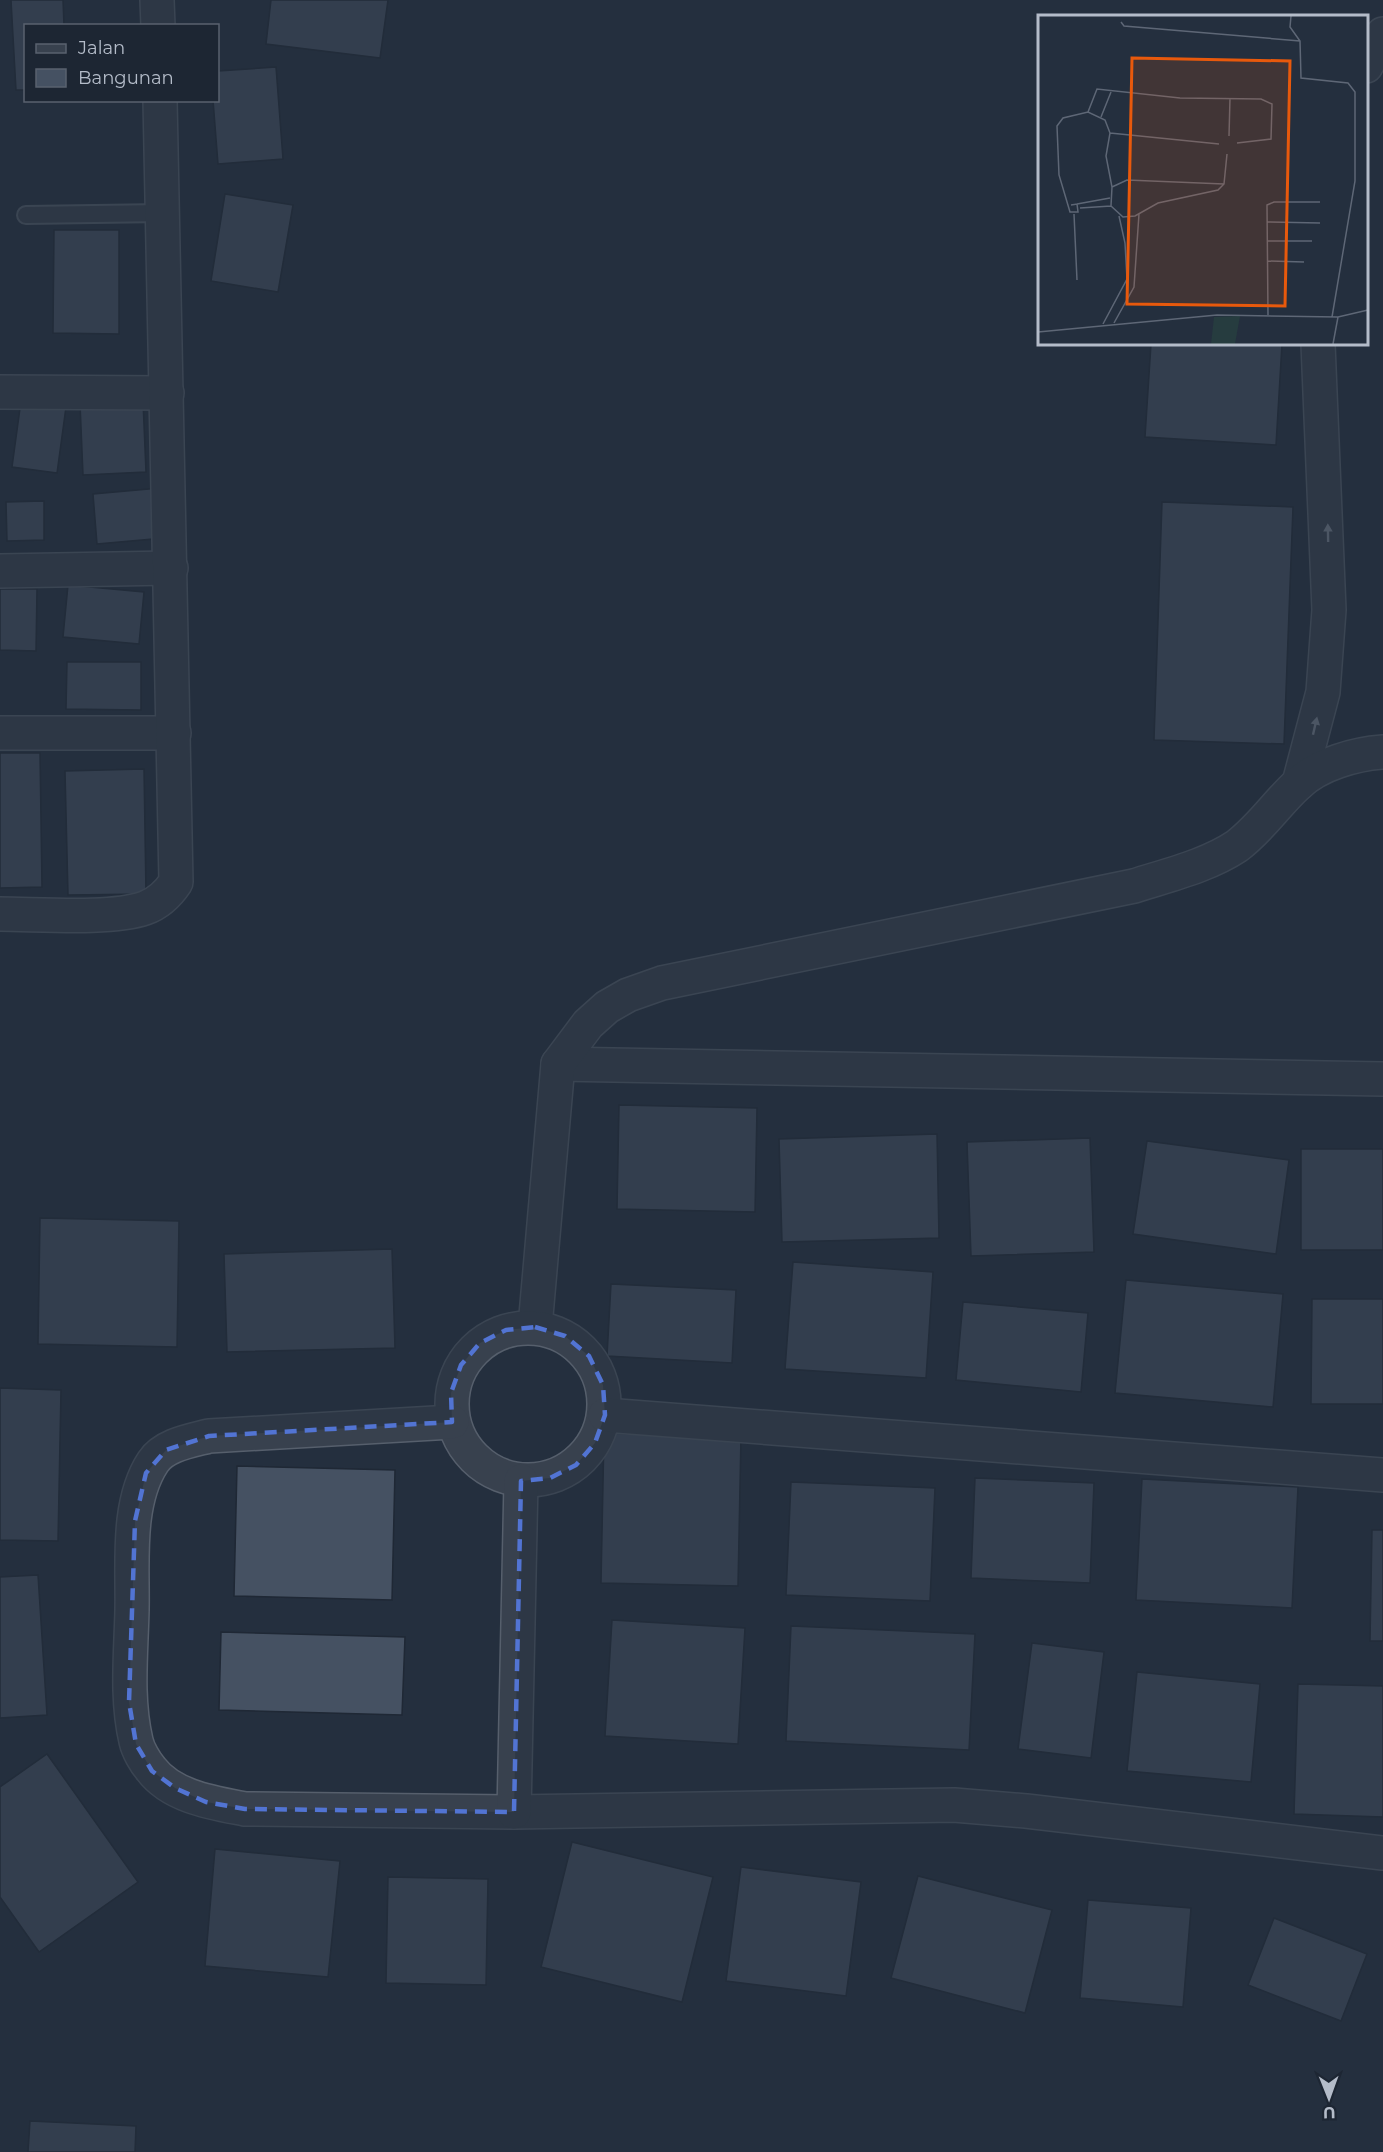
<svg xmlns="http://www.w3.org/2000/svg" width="1383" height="2152" font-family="Montserrat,sans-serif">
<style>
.building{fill:#455162;stroke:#1f2835;stroke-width:1.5}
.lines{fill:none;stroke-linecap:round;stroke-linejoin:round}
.lane-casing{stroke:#565f6c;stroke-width:20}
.street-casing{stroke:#565f6c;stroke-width:36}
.lane{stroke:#38414e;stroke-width:16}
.street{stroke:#38414e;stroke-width:33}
.oneway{fill:#7c8592}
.marked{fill:none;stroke:#5274d3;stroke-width:4.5;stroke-dasharray:12 8;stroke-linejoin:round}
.inset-road{fill:none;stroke:#5e6776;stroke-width:1.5}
.view{fill:#e8590c;fill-opacity:0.15;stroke:#e8590c;stroke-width:3}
.inset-edge{fill:none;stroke:#b4bcc9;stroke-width:3}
</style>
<rect width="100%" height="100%" fill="#242f3e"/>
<g class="building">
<path d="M11,0h52l1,26h-38v64h-10z"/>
<path d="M271,0h117l-8,58 -114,-14z"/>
<path d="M276,67l7,92 -65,5 -5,-64h5v-29z"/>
<path d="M225,194l68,11 -15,87 -67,-11z"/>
<path d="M54,230h65v104l-66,-1z"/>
<path d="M1151,344h131l-6,101 -131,-8z"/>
<path d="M21,401l45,6 -9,66 -45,-6z"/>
<path d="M143,401l3,71 -63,3 -3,-72z"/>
<path d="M160,488l4,50 -67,6 -4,-50z"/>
<path d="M44,501v39l-37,1 -1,-39z"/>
<path d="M1162,502l131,5 -9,237 -130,-4z"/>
<path d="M68,585l76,7 -5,52 -76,-7z"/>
<path d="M0,589h37l-1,62 -36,-1z"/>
<path d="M67,662h74v48l-75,-1z"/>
<path d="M0,753h40l2,134 -42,1z"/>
<path d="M144,769l2,125 -78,1 -3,-124z"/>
<path d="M619,1105l138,3 -2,104 -138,-3z"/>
<path d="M937,1134l2,104 -157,4 -3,-103z"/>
<path d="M1090,1138l4,114 -123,4 -4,-114z"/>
<path d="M1147,1141l142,19 -13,94 -143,-20z"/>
<rect x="1301" y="1149" width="82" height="101"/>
<path d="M40,1218l139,3 -2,126 -139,-3z"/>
<path d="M392,1249l3,99 -168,4 -3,-98z"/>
<path d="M793,1262l140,10 -7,106 -141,-9z"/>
<path d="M1126,1280l157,14 -10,113 -158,-14z"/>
<path d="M611,1284l125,6 -4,73 -125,-7z"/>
<path d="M1312,1299h71v105h-72z"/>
<path d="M963,1302l125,11 -7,79 -125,-12z"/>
<path d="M0,1388l61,2 -3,151 -58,-1z"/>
<path d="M604,1433l137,3 -3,150 -137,-3z"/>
<path d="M237,1466l158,4 -3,130 -158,-4z"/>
<path d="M975,1478l119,5 -4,100 -119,-5z"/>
<path d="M1142,1479l156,8 -6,121 -156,-8z"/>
<path d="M791,1482l144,6 -5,113 -144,-6z"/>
<path d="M1372,1530h11v111h-13z"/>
<path d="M38,1575l9,140 -47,3v-141z"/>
<path d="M612,1620l133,8 -7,116 -133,-8z"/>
<path d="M791,1626l184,8 -6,116 -183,-9z"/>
<path d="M221,1632l184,5 -3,78 -183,-5z"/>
<path d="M1032,1643l72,9 -13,106 -73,-9z"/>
<path d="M1137,1672l123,12 -9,98 -124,-11z"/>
<path d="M1298,1684l85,2v131l-89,-3z"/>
<path d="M47,1754l91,128 -99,70 -39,-55v-110z"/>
<path d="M572,1842l141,35 -31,125 -141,-35z"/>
<path d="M215,1849l125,12 -12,116 -123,-11z"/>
<path d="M741,1867l120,15 -15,114 -120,-15z"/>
<path d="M918,1876l134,34 -27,103 -134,-35z"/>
<path d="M388,1877l100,2 -2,106 -100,-2z"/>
<path d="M1088,1900l103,8 -8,99 -103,-9z"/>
<path d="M1274,1918l93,36 -26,67 -93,-36z"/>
<path d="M30,2121l106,5 -1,26h-107z"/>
</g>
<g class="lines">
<defs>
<path id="lane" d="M26,215l137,-2"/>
<g id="street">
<path d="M157,0l1,26"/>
<path d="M1366,66l17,-32"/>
<path d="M0,392l167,1"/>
<path d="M0,571l171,-3"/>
<path d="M0,733h174"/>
<path d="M1299,783l24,-91 6,-82 -11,-266"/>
<path d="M0,914c38,0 111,6 145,-6 14,-5 23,-14 31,-26l-16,-782"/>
<path d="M558,1064l825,15"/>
<path d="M535,1327l23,-263 30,-40 19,-17 21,-12 34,-12 472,-97c34,-11 73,-20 103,-40 25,-19 39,-42 61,-62 21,-20 57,-30 85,-32"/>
<circle cx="528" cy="1404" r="76"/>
<path d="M605,1415l778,60"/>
<path d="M452,1422l-243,14c-19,5 -45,9 -56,26 -27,41 -20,102 -21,148 -1,44 -6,88 4,131 2,9 9,21 15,28 21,28 63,34 94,40l269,3 440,-7 72,6 357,42"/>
<path d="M514,1812l7,-331"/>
</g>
</defs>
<use href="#lane" class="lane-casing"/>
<use href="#street" class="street-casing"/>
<use href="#lane" class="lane"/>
<use href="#street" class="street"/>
</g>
<defs><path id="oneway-solid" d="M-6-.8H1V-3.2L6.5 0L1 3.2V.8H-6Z" transform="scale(1.5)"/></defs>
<g class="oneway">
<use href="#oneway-solid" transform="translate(1328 533) rotate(-91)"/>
<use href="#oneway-solid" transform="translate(1315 726) rotate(-77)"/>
</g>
<path d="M0 0H1383V2152H0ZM535,1327l30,9 24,20 14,29 2,30 -10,28 -19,22 -26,13 -29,3 -7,331 -269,-3 -39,-7 -31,-14 -23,-17 -16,-27 -7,-42 6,-181 11,-48 20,-23 43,-14 243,-14 -1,-29 10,-28 19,-22 26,-13z" fill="#242f3e" fill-opacity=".55" fill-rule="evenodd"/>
<path class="marked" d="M535,1327l30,9 24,20 14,29 2,30 -10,28 -19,22 -26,13 -29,3 -7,331 -269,-3 -39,-7 -31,-14 -23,-17 -16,-27 -7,-42 6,-181 11,-48 20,-23 43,-14 243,-14 -1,-29 10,-28 19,-22 26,-13z"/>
<g transform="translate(1038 15)">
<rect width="330" height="330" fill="#242f3e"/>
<path d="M202,301l-5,28h-24l3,-27z" fill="#263c3f"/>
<path class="inset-road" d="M253,1l-1,11 10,14 1,37 47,5 7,9v89l-23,136M83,7l3,4 176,15M50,97l9,-23 83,9 81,1 11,5 -1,35 -34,4M63,102l10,-25M72,118l109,11M191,121l1,-38M74,172l15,-7 97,4M39,189l33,-6M33,190l6,-1 1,8h-8l-11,-37 -2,-49 6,-8 25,-6 17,8 5,13 -4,23 6,31 -1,19 12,11 12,-1 23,-13 60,-13 6,-6 3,-30M42,193l31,-2M36,199l3,66M229,207l53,1M229,226h45M229,246l37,1M230,300l-1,-110 7,-3h46M76,308l20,-36 5,-73M65,309l24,-45 -2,-36 -6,-27M0,317l179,-17 121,2 30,-7M295,329l5,-27"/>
<path class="view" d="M94,43l158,3 -5,245 -158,-2z"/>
<rect width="330" height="330" class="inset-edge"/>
</g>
<rect x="24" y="24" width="195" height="78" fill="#1d2633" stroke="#59626f" stroke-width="1.5"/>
<rect x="36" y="44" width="30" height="9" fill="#38414e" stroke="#59626f" stroke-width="1.5"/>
<text x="78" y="54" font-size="18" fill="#b4bcc9">Jalan</text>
<rect x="36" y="69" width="30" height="18" fill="#455162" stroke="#59626f" stroke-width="1.5"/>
<text x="78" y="84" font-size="18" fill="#b4bcc9">Bangunan</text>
<g transform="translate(1329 2098) rotate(179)" stroke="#1d2633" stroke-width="4.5" paint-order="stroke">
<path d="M0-4.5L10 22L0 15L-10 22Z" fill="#b4bcc9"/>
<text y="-9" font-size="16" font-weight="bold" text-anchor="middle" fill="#b4bcc9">U</text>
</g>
</svg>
